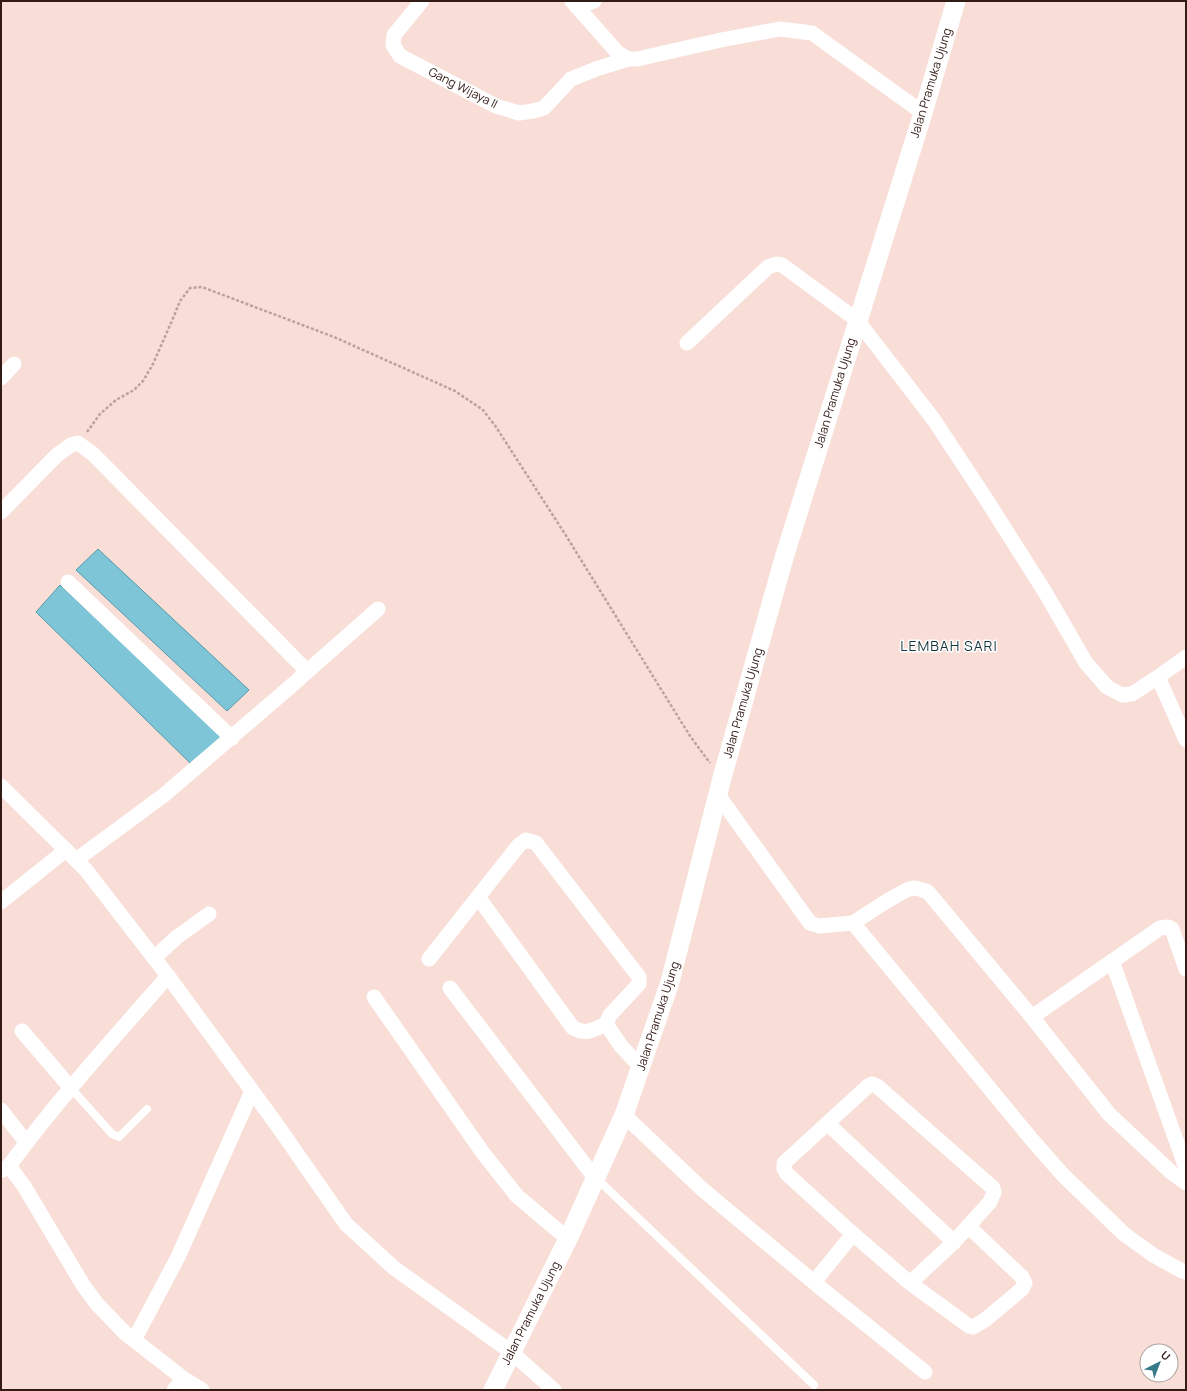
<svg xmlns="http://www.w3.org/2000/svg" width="1187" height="1391" font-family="Manrope,sans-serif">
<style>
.building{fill:#7ec6d7;stroke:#529aaa}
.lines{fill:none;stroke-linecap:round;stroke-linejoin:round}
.path{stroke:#bba29c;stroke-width:2.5;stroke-dasharray:3 2;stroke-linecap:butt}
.service{stroke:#fff;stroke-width:8}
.minor{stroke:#fff;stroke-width:15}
.tertiary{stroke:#fff;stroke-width:19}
.labels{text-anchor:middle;stroke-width:3;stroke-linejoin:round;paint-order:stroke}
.street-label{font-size:12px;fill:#321b15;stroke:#fff}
.quarter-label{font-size:14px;letter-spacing:1px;fill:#14353c;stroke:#fff}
</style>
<rect width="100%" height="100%" fill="#f8ded7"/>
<g class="building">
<path d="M98,549l151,141 -22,21 -151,-141z"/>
<path d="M60,585l162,151 -31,28 -155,-152z"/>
</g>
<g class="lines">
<path class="path" d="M87,432l13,-18 16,-14 18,-10 9,-9 10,-17 21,-48 6,-15 10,-13 12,-1 132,50 121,54 28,19 13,17 69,107 125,202 20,27"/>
<g class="service">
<path d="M70,1087l42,47 7,3 28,-28"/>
<path d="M596,1178l218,207"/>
</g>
<g class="minor">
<path d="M422,1l-28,34 -1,10 7,11 96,50 23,7 14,-2 11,-3 27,-29 25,-10 32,-10"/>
<path d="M572,1l45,51 11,7h9l84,-19 59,-11 32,4 111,80"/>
<path d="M577,7l17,-6"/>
<path d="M687,343l81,-76 8,-3 6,1 75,55 77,100 52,79 59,93 41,71 21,24 15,8 10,-1 26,-17 28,-20"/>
<path d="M1,378l13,-14"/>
<path d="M1,512l56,-57 14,-10 7,-2 15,11 211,214 -2,8 -4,4 -134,115 -88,65"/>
<path d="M68,582l164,156"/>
<path d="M302,676l76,-67"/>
<path d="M1158,677l28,63"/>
<path d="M1,786l85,84 82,106 109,149 69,99 48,44 117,84 43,38"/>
<path d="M718,795l92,128 9,3 34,-3 180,218 30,34 61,59 29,21 29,16 4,1"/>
<path d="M478,897l95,131c14,7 20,2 33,-4"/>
<path d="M1,902l65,-52"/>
<path d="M853,923c11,-7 50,-34 60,-35 5,0 10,2 15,4l104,125 77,97 63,59 14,10"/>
<path d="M154,958l23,-21 32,-23"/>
<path d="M429,959l90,-114 7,-5 10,3 103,134v7l-29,31 -4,9 15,22 20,21"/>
<path d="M1112,961l74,207"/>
<path d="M450,988l145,190"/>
<path d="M374,997l109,156 34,43 51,43"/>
<path d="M1032,1017l128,-89 8,-1 4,2 14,40"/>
<path d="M22,1031l48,56"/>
<path d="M1,1110l25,32"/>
<path d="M624,1115l78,74 120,100 103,83"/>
<path d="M828,1124l126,118"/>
<path d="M9,1166c49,-67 105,-128 159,-190"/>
<path d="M1,1171l8,-5 15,20 59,99 14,19 28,29 59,46 18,11"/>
<path d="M853,1234l-66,-60 -3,-5v-6l84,-77 4,-2 5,2 116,102 1,4 -4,10 -36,40 -44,41"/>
<path d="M814,1282l39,-48 57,49 59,43 4,1 12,-7 37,-31 3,-6 -3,-6 -54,-51"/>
<path d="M134,1340l44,-83 74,-166"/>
<path d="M174,1390l10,-11"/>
</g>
<path class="tertiary" d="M493,1390l75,-151 56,-124 46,-133 52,-204 62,-220 139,-445 33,-112"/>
</g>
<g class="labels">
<g class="street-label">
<text transform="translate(931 83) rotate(-73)" y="4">Jalan Pramuka Ujung</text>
<text transform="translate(463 88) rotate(27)" y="4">Gang Wijaya II</text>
<text transform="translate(835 393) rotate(-73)" y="4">Jalan Pramuka Ujung</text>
<text transform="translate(743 703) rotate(-74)" y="4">Jalan Pramuka Ujung</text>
<text transform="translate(658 1016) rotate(-72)" y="4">Jalan Pramuka Ujung</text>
<text transform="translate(531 1313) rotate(-63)" y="4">Jalan Pramuka Ujung</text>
</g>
<g class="quarter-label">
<text x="949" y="651">LEMBAH SARI</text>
</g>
</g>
<rect width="1187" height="1391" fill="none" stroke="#321b15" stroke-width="4"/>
<g transform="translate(1159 1363) rotate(42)"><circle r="19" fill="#ffffff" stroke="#ada4a1"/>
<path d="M0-3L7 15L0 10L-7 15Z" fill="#367a89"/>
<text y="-6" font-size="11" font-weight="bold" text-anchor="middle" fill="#321b15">U</text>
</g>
</svg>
